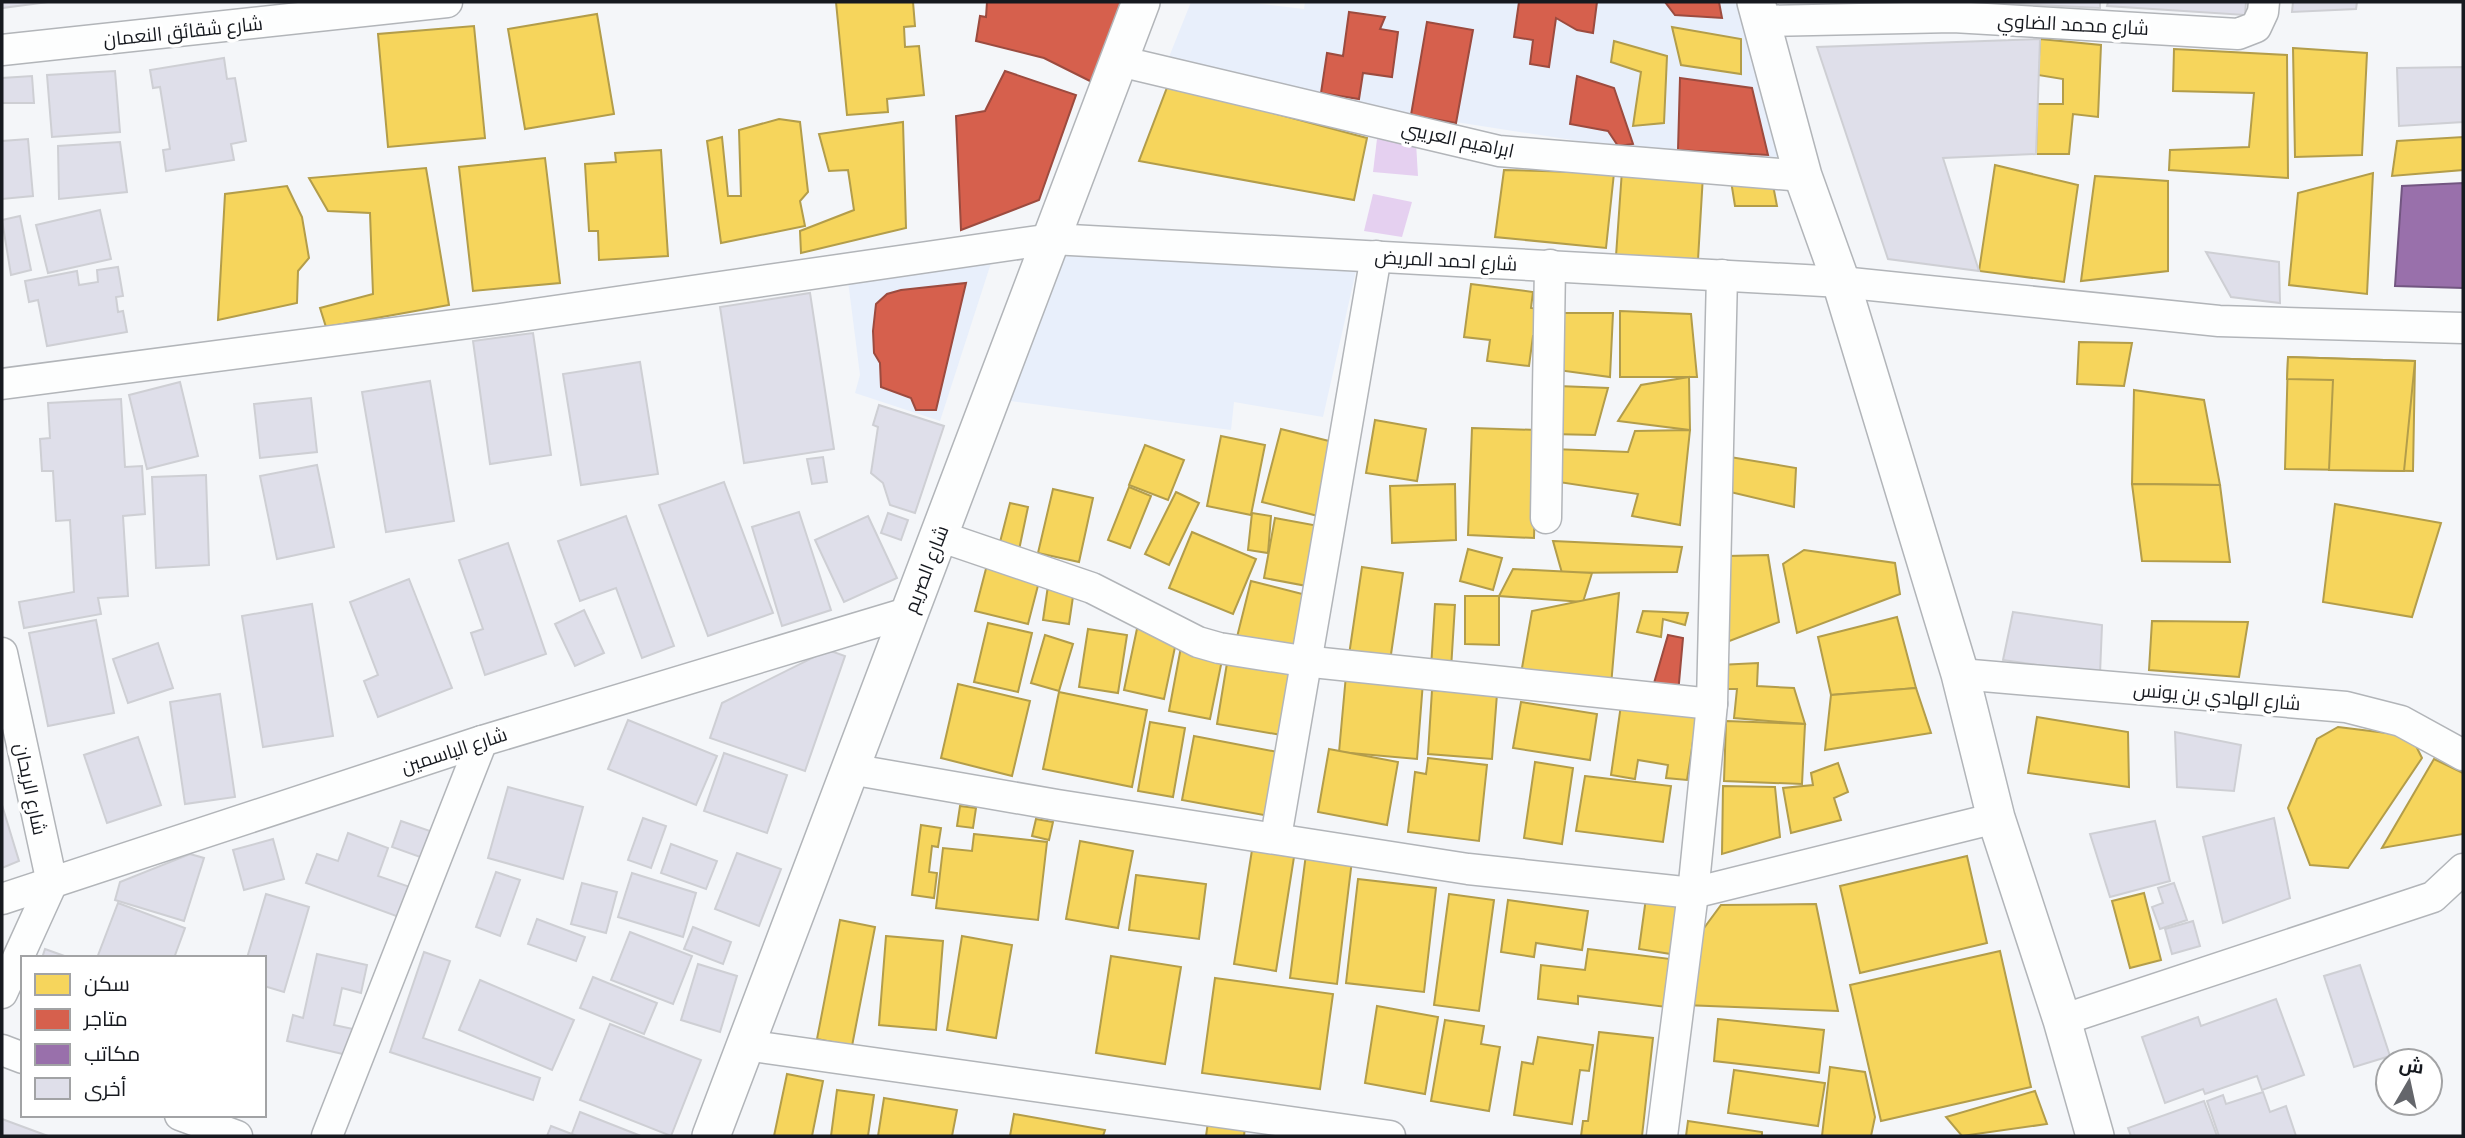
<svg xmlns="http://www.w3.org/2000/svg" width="2465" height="1138" font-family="'Roboto Condensed',Cairo,sans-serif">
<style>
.built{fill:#e8effb}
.green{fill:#e5d0f0}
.homes{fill:#f6d55c;stroke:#b39d4a;stroke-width:2}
.shops{fill:#d6604d;stroke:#9c4b3f;stroke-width:2}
.offices{fill:#9970ab;stroke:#725681;stroke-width:2}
.building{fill:#dfdfea;stroke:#cecfd4;stroke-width:2}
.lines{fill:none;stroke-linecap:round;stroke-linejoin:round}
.minor-casing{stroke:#b2b5b9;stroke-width:33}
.tertiary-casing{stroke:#b2b5b9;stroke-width:40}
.minor{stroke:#fdfefe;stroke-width:30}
.tertiary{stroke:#fdfefe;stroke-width:37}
.labels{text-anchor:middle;stroke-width:7;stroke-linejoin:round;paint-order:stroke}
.street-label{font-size:19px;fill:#16191f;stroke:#fff}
</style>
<rect width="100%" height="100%" fill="#f4f6f9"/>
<g class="built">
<path d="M1191,2h52l61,7 1,-7h450l48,174 -392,-61 -248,-43z"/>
<path d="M1059,252l297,19 -33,146 -89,-15 -3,28 -221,-29z"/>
<path d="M991,263l-51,158 -85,-28 5,-18 -12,-94z"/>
</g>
<g class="green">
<path d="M1377,139l39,4 2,33 -45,-4z"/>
<path d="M1373,194l39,8 -10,35 -38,-6z"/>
</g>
<g class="homes">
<path d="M836,2h77l2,24 -11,1 1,20 14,-1 5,49 -37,4 1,13 -41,3z"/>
<path d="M597,14l17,100 -89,15 -17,-100z"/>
<path d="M474,26l11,112 -97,9 -10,-113z"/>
<path d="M1672,27l69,12v35l-60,-9z"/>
<path d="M2040,39l61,6 -3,72 -25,-3 -4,40h-33l1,-50h26v-25l-25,-4z"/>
<path d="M1614,41l53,15 -3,67 -31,3 8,-54 -30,-10z"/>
<path d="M2293,48l74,5 -5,102 -67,2z"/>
<path d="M2174,49l113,6 1,123 -119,-8 1,-20 79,-3 5,-54 -81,-2z"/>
<path d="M1168,85l199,53 -13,62 -215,-39z"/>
<path d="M779,119l21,3 8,70 -8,9 5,25 -84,17 -14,-102 15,-4 6,59h13l-2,-66z"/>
<path d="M903,122l3,106 -105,25 -1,-22 54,-21 -6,-40 -19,1 -10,-37z"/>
<path d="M2463,137v33l-71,6 5,-35z"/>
<path d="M661,150l7,106 -69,4 -1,-29h-9l-4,-67 31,-2 -1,-9z"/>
<path d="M545,158l15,125 -87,8 -14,-124z"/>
<path d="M1995,165l83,20 -14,97 -85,-11z"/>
<path d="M426,168l23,137 -123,22 -6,-19 53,-14 -3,-81 -42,-2 -19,-33z"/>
<path d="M1504,170l110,3 -8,75 -111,-11z"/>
<path d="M1622,170l81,5 -5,85 -82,-4z"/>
<path d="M2373,173l-6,121 -78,-9 9,-92z"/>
<path d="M2095,176l73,5v90l-87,10z"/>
<path d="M1772,180l5,26h-42l-4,-25z"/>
<path d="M287,186l15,31 7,41 -11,13 -1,32 -79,17 7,-126z"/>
<path d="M1471,284l62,8 -2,16 15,2 -3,27 -10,-1 -4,30 -42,-5 3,-21 -26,-3z"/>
<path d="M1620,311l71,3 6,63h-77z"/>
<path d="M1554,313h59l-3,64 -60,-8z"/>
<path d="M2079,342l53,1 -8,43 -47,-2z"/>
<path d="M2288,357l127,4 -2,110 -128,-2z"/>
<path d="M2288,357l127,4 -11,110 -75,-1 4,-90 -46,-1z"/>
<path d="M1689,377l1,53 -72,-9 23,-36z"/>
<path d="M1558,386l50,2 -13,47 -44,-1z"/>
<path d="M2134,390l70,10 16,85 -88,-1z"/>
<path d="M1375,420l51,9 -9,52 -51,-8z"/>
<path d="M1472,428l65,2 -3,108 -66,-3z"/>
<path d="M1281,429l60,15 -19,73 -60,-15z"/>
<path d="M1690,430l-10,95 -48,-9 6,-22 -86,-13 2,-32 74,3 7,-21z"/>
<path d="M1221,436l44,9 -14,70 -44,-9z"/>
<path d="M1145,445l39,15 -16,40 -39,-15z"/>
<path d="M1730,457l66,11 -2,39 -68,-16z"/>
<path d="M1455,484l1,56 -64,3 -2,-57z"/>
<path d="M2132,484l88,1 10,77 -88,-1z"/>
<path d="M1129,487l22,9 -21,52 -22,-8z"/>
<path d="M1053,489l40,9 -14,64 -41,-9z"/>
<path d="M1176,492l23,11 -30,62 -24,-11z"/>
<path d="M1010,503l18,4 -9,43 -20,-4z"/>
<path d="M2335,504l106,19 -29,94 -89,-15z"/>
<path d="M1252,513l19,3 -3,37 -20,-3z"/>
<path d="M1275,518l49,9 -12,60 -48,-9z"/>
<path d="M1192,532l64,27 -23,55 -64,-26z"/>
<path d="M1553,541l129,6 -5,25 -115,1z"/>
<path d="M1468,549l34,9 -9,32 -33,-9z"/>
<path d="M1804,550l91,13 5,31 -103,39 -14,-69z"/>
<path d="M1768,555l11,67 -60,23 9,-89z"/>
<path d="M988,561l53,13 -13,50 -53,-13z"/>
<path d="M1362,567l41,6 -13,88 -41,-6z"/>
<path d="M1513,569l79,4 -9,29 -84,-6z"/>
<path d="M1049,579l26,4 -6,41 -26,-4z"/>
<path d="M1251,581l59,15 -15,60 -59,-15z"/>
<path d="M1619,593l-9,104 -91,-12 13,-74z"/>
<path d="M1465,596h34v49l-34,-1z"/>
<path d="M1435,604l20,1 -4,64 -20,-1z"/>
<path d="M1643,611l45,2 -3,12 -22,-6 -2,18 -24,-5z"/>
<path d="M1897,617l19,71 -85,7 -13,-58z"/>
<path d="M2152,621l96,1 -9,55 -90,-7z"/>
<path d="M988,623l44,10 -14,59 -44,-10z"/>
<path d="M1138,624l40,9 -14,66 -40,-9z"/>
<path d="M1088,629l39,6 -9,58 -39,-6z"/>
<path d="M1045,635l28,9 -14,47 -28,-8z"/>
<path d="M1181,647l42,8 -13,64 -41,-8z"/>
<path d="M1228,657l70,12 -11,67 -70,-12z"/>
<path d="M1758,663l-1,23 37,2 11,36 -71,-6 3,-29h-11l-7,-24z"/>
<path d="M1346,675l77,7 -6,77 -78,-7z"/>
<path d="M958,684l72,17 -18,75 -71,-18z"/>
<path d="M1916,688l15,45 -106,17 6,-55z"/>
<path d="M1432,690l65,4 -5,65 -64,-5z"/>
<path d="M1059,692l88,18 -15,77 -89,-18z"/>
<path d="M1521,702l76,12 -7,46 -77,-12z"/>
<path d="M1621,705l76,11 -10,64 -21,-2 2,-13 -30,-5 -3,19 -24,-4z"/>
<path d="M2037,717l91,15 1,55 -101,-14z"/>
<path d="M1726,721l79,3 -3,60 -78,-3z"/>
<path d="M1150,722l35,6 -12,69 -35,-6z"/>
<path d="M2338,727l73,9 11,22 -74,110 -38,-3 -22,-57 29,-69z"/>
<path d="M1194,736l94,18 -13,63 -93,-17z"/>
<path d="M1329,749l69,13 -11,63 -69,-13z"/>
<path d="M1428,758l59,7 -8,76 -71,-9 7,-60 11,2z"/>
<path d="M2434,759l29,14v61l-81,14z"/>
<path d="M1535,762l38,6 -11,76 -38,-6z"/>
<path d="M1838,763l10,29 -14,6 7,22 -50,13 -8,-45 30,-3 -2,-12z"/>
<path d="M1585,776l86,10 -8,56 -87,-11z"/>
<path d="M1723,786l52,1 5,50 -58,17z"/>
<path d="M960,806l16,2 -3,20 -16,-2z"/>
<path d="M1036,819l17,3 -4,18 -17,-4z"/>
<path d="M921,825l20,3 -3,19 -6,-1 -3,26 8,1 -3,25 -22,-3z"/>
<path d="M974,834l73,8 -9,78 -102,-12 7,-60 29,3z"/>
<path d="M1080,841l53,10 -15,77 -52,-9z"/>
<path d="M1252,850l42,7 -18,114 -42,-7z"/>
<path d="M1306,854l46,6 -15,124 -47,-6z"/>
<path d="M1967,856l20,87 -127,30 -20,-87z"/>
<path d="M1136,875l70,9 -7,55 -70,-9z"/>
<path d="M1358,879l78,9 -12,104 -78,-9z"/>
<path d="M2144,893l17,67 -31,8 -18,-67z"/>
<path d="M1449,894l45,6 -15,111 -45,-6z"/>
<path d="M1646,898l39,6 -8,51 -38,-6z"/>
<path d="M1508,900l80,11 -6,39 -46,-7 -2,14 -33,-5z"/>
<path d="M1816,904l22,107 -154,-6 6,-58 31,-42z"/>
<path d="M840,920l35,7 -23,119 -35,-7z"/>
<path d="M886,936l57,5 -7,89 -57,-5z"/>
<path d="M962,936l50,9 -16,93 -49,-8z"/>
<path d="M1588,949l91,11 -5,48 -96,-12v8l-40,-5 3,-34 44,5z"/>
<path d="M2000,951l31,136 -150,34 -31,-136z"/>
<path d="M1111,956l70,11 -16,97 -69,-11z"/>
<path d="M1215,978l118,16 -13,95 -118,-16z"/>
<path d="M1377,1006l61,11 -13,77 -60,-11z"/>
<path d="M1718,1019l106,11 -5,43 -105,-12z"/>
<path d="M1445,1020l39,6 -3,18 19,3 -11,64 -58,-10z"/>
<path d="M1599,1032l54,6 -11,98h-61l2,-15h5z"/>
<path d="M1538,1037l55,8 -4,26 -9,-1 -8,54 -58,-9 8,-53 11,2z"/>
<path d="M1830,1067l35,5 10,45 -4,19h-49z"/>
<path d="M1734,1070l91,13 -7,43 -90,-13z"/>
<path d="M787,1074l36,7 -11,55h-38z"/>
<path d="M837,1090l37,5 -6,41h-37z"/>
<path d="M2035,1091l12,33 -85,12 -16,-19z"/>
<path d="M884,1098l73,12 -5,26h-74z"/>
<path d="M1014,1114l91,16 -2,6h-93z"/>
<path d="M1688,1121l74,11v4h-76z"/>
<path d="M1208,1122l37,5 -1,9h-38z"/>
</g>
<g class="shops">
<path d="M987,2h145l-28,86 -60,-30 -68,-17 4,-25 6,1z"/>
<path d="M1519,2h78l-4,31 -16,-3 -21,-12 -7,49 -19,-3 3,-24 -19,-3z"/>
<path d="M1665,2h54l3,16 -47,-3z"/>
<path d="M1349,12l36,5 -5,12 18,3 -6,45 -29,-4 -4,26 -38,-6 6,-40 16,3z"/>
<path d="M1427,22l46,8 -17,93 -45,-8z"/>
<path d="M1005,71l71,24 -37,105 -78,30 -5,-114 29,-5z"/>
<path d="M1577,76l37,12 19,56 -15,2 -10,-15 -38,-7z"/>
<path d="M1680,78l72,10 16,67 -90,-5z"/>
<path d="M966,283l-30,127h-20l-5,-12 -30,-11 -1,-24 -6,-10 -1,-22 3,-27 11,-10 14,-4z"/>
<path d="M1668,635l15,3 -5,56 -26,-4z"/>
</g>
<path class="offices" d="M2463,183v105l-68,-2 7,-100z"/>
<g class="building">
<path d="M2,2h46l-46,6z"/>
<path d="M1979,2h121v6z"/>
<path d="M2108,2h138l-1,13 -138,-9z"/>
<path d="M2293,2h64l-1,7 -64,3z"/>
<path d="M2040,39l-4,115 -93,4 36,113 -91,-12 -71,-212z"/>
<path d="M224,58l3,21 8,-1 11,63 -15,3 3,16 -68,11 -3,-21 7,-1 -10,-62 -7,1 -3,-18z"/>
<path d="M2463,67v55l-64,4 -2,-58z"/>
<path d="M115,71l5,61 -68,5 -5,-62z"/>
<path d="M32,76l2,27h-32v-25z"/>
<path d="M28,139l5,57 -31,3v-58z"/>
<path d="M120,142l7,50 -68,7 -1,-53z"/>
<path d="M100,210l11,49 -63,14 -12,-48z"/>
<path d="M20,216l11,54 -20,5 -9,-55z"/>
<path d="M2206,252l73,10 1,41 -49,-6z"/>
<path d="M118,267l5,29 -7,1 2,15 5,-1 4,21 -80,14 -9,-46 -9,2 -4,-21 52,-10 2,14 19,-3 -1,-12z"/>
<path d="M810,293l24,156 -90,14 -24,-156z"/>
<path d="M533,333l18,122 -61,9 -17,-123z"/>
<path d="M640,362l18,112 -77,11 -18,-111z"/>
<path d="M430,381l24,140 -68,11 -24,-140z"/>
<path d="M180,382l18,74 -51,13 -18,-74z"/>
<path d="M311,398l6,54 -57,6 -6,-54z"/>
<path d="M121,399l4,68 17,-1 3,48 -22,2 5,80 -30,2 3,16 -77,14 -5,-26 55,-10 -4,-72 -14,1 -3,-50h-11l-2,-32 10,-1 -2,-35z"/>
<path d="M879,405l65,21 -29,87 -25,-8 -7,-22 -12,-10 7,-46 -5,-2z"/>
<path d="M823,457l4,25 -15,2 -5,-25z"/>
<path d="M317,465l17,82 -57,12 -17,-83z"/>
<path d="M206,475l3,90 -53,3 -4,-91z"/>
<path d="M724,482l49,131 -65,23 -49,-131z"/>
<path d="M799,512l32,98 -49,16 -30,-99z"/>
<path d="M888,513l20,7 -7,20 -20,-7z"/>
<path d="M626,516l48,130 -32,12 -26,-70 -36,13 -22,-60z"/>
<path d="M868,516l29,62 -53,24 -29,-62z"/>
<path d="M508,543l38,111 -61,21 -14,-42 12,-4 -24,-69z"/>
<path d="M409,579l43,109 -74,29 -14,-36 14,-6 -28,-73z"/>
<path d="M312,604l21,132 -70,11 -21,-131z"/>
<path d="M584,610l20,43 -29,13 -20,-42z"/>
<path d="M2013,612l89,13 -2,49 -97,-14z"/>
<path d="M96,620l18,93 -66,13 -19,-93z"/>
<path d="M158,643l15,45 -45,15 -15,-44z"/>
<path d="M828,650l17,6 -40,115 -95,-33 12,-35z"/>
<path d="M220,694l15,103 -50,7 -15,-102z"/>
<path d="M628,720l89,36 -21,49 -88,-36z"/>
<path d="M2175,732l66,13 -7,46 -57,-4z"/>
<path d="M138,737l23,68 -54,18 -23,-68z"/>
<path d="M724,753l63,22 -20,58 -63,-22z"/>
<path d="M508,787l75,20 -20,72 -75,-21z"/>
<path d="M2,805l17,56 -17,7z"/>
<path d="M643,818l23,8 -15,42 -23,-8z"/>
<path d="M2274,818l16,80 -67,25 -20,-86z"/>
<path d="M401,821l32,11 -10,26 -31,-11z"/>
<path d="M2155,821l15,60 -60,16 -20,-63z"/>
<path d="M348,833l40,15 -10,28 32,11 -11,30 -93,-34 11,-29 21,7z"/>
<path d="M273,839l11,40 -40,11 -11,-40z"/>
<path d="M671,844l46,17 -11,28 -45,-16z"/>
<path d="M737,853l44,16 -22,57 -44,-17z"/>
<path d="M190,854l14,4 -20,63 -69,-21 5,-18z"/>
<path d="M496,872l24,8 -20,56 -24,-9z"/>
<path d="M632,873l64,20 -13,44 -65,-20z"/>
<path d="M582,883l35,9 -11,41 -35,-9z"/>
<path d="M2174,883l13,37 -27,9 -8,-22 11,-4 -5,-15z"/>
<path d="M266,894l43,13 -25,85 -20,-6v-28h-17z"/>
<path d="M118,903l67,25 -11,30h-77z"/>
<path d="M537,919l48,18 -9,24 -48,-17z"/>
<path d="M2193,921l7,25 -28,8 -7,-25z"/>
<path d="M693,927l38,15 -8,22 -39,-15z"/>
<path d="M630,932l62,24 -19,48 -62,-24z"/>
<path d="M45,949l25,9h-28z"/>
<path d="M424,952l26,9 -27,77 117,40 -7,22 -143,-48z"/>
<path d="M317,954l50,11 -6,28 -19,-5 -8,37 19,4 -6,26 -60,-14 6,-26 10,3z"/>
<path d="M698,964l39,12 -17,56 -39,-12z"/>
<path d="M2360,965l30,91 -36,11 -30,-91z"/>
<path d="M593,977l64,26 -13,31 -64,-26z"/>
<path d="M480,980l94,40 -22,50 -93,-40z"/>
<path d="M2276,999l28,76 -42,15 -5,-14 -52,18 -2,-5 -38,14 -23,-66 56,-20 3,9z"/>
<path d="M610,1024l91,36 -30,76 -91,-36z"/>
<path d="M2263,1092l7,20 16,-6 10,30h-77l-12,-35 16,-6 3,9z"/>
<path d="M2204,1101l13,35h-86l-3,-8z"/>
<path d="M580,1112l61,24h-70z"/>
<path d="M2,1119l46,17h-46z"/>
<path d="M551,1126l26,10h-30z"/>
</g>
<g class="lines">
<defs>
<g id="minor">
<path d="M1762,21l191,-4 285,17 18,-7 7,-15 1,-10"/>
<path d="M2,50l445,-48"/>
<path d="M1119,61l380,90 304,25"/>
<path d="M2,384l498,-65 552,-80 789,43 378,39 244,7"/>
<path d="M1546,518l4,-253"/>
<path d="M939,536l153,52 106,54 21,6 84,13 409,43"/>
<path d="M2,653l50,230 -50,110"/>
<path d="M1960,674l386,33 55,14 62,34"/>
<path d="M850,769l207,36 411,64 225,24 303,-75"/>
<path d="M1276,837l100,-581"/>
<path d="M2,899l480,-158 428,-129"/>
<path d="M2062,1020l371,-123 30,-28"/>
<path d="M745,1045l645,91"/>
<path d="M2,1050l21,8"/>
<path d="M180,1115l57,21"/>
<path d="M327,1136l155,-395"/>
<path d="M1662,1136l31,-243 19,-189 10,-429"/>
</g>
<g id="tertiary">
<path d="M1756,2l47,174 38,106 119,392 36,144 66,202 33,116"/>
<path d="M711,1136l430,-1134"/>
</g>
</defs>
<use href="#minor" class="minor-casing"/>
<use href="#tertiary" class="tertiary-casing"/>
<use href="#minor" class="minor"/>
<use href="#tertiary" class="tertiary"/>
</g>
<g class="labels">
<g class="street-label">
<text transform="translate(2073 24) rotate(3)" y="7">شارع محمد الضاوي</text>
<text transform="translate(183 31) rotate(-6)" y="7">شارع شقائق النعمان</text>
<text transform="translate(1458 139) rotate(12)" y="7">ابراهيم العريبي</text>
<text transform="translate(1446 260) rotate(3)" y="7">شارع احمد المريض</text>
<text transform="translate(926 569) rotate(-69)" y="7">شارع الصريم</text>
<text transform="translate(2217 696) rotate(5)" y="7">شارع الهادي بن يونس</text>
<text transform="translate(454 750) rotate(-18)" y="7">شارع الياسمين</text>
<text transform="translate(31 789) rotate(78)" y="7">شارع الريحان</text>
</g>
</g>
<rect width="2465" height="1138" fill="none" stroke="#16191f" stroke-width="7"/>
<rect x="21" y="956" width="245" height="161" fill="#ffffff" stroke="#a2a3a5" stroke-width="2"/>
<rect x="35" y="974" width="35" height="21" fill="#f6d55c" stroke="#a2a3a5" stroke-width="2"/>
<text x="84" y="991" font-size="21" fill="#16191f">سكن</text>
<rect x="35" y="1009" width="35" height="21" fill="#d6604d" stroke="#a2a3a5" stroke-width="2"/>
<text x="84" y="1026" font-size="21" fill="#16191f">متاجر</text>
<rect x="35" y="1044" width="35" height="21" fill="#9970ab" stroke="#a2a3a5" stroke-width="2"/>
<text x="84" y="1061" font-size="21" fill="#16191f">مكاتب</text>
<rect x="35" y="1078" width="35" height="21" fill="#dfdfea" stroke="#a2a3a5" stroke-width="2"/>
<text x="84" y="1096" font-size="21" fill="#16191f">أخرى</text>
<g transform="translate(2409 1082) rotate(9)"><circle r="33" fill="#ffffff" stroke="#a2a3a5" stroke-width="2"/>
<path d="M0-5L12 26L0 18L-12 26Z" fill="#64666b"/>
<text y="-10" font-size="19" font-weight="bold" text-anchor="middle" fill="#16191f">ش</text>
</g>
</svg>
